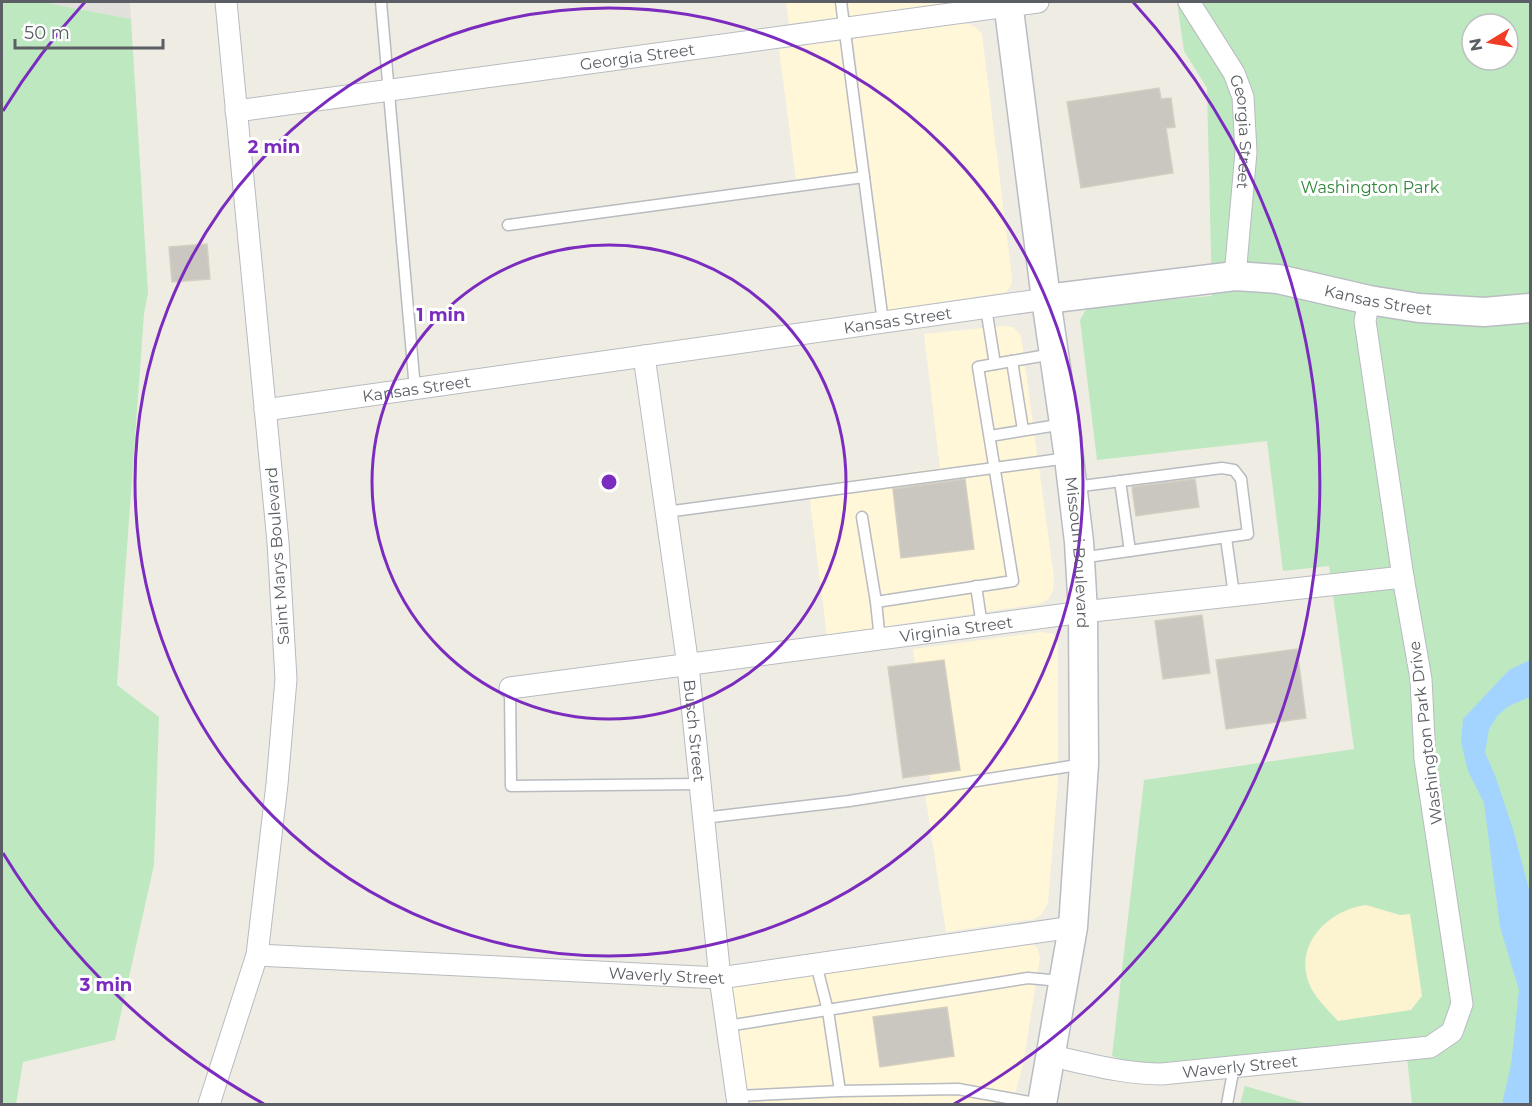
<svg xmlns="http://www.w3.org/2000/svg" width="1532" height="1106" font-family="Montserrat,sans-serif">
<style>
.commercial{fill:#fff7d8}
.industrial{fill:#e2e0db}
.green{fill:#bee8c0;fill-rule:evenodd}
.sand{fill:#fcf3d1}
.water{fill:#a3d4ff}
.building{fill:#cac6c0;stroke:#d4cfc1;stroke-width:1.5}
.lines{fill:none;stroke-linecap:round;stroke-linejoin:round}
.lane-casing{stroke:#b8bbc0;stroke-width:13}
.street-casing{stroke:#b8bbc0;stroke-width:23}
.secondary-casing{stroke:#b9bcc2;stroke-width:31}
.lane{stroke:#fff;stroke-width:10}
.street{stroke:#fff;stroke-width:21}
.secondary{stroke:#fff;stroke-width:28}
.ring{fill:none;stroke:#7b2cbf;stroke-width:3}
.labels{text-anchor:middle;stroke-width:6;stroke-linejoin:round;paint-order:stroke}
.street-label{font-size:16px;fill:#5b5f65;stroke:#fff}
.park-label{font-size:16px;fill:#308737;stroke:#fff}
.centre{fill:#7b2cbf;stroke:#fff;stroke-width:3}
.ring-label{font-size:18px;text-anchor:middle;font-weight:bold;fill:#7b2cbf;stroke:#fff;stroke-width:6;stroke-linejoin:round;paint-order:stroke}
</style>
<rect width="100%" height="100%" fill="#efede3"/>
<g class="commercial">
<path d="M786,2h49l2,15 -48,7z"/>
<path d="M848,2h114l-112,16z"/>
<path d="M957,23l12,1 8,4 5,6 30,244 -1,8 -5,6 -118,18 -35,-271z"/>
<path d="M840,41l17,130 -61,9 -17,-131z"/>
<path d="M1004,326l9,1 8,8 33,243 -1,12 -4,9 -10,5 -212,31 -19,-149 132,-18 -16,-134z"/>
<path d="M1042,632l12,2 4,10v136l-10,123 -7,12 -7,4 -88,13 -22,-145 7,-2 -18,-136z"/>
<path d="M1030,944l7,3 3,10 -17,108 -11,39h-265l-17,-113 3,-5z"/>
</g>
<path class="industrial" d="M42,2h88l1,17z"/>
<g class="green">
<path d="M2,2h40l89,17 17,273 -4,22 -27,371 42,32 -5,148 -39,175 -92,22 -7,42h-14z"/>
<path d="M1177,2h353v1102h-118l-7,-65 -269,26 -24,-9 32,-276 210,-31 -25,-183 -46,5 -16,-130 -170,19 -17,-140 5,-9 8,-5 119,-10 -5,-208 -23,-37zM1472,24h36v36h-36z"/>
<path d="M1245,1086l62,18h-67z"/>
</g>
<path class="sand" d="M1366,905l34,10 10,-1 12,82 -11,14 -73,11c-9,-10 -20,-20 -27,-33 -20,-41 16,-78 55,-83z"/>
<path class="water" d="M1530,660v37l-21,9 -11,9 -9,14 -4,24 10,22 18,54 17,64v211h-28l9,-39 8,-75 -19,-63 -16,-124 -16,-32 -7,-29 2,-23 46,-49z"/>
<g class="building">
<path d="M1159,88l2,11 10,-1 4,29 -9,1 7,45 -92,15 -14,-86z"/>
<path d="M207,244l3,35 -38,3 -3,-35z"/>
<path d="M965,479l9,70 -73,9 -8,-69z"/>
<path d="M1195,479l4,28 -63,9 -4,-29z"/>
<path d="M1202,615l8,58 -47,6 -8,-58z"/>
<path d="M1297,649l9,69 -80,11 -10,-69z"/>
<path d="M944,660l16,110 -57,8 -15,-111z"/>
<path d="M947,1007l7,49 -74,11 -7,-50z"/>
</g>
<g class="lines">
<defs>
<g id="lane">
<path d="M381,2l34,387"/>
<path d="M841,2l42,320"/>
<path d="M508,225l356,-48"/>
<path d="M986,308l9,56 17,-3 11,69"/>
<path d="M1012,361l41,-7"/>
<path d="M990,436l74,-12"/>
<path d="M1120,481l10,70"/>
<path d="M1074,487l148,-19 12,2 7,9 7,55 -168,24"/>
<path d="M666,512l402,-54"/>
<path d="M862,517l14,85 137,-21 -35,-214 17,-3"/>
<path d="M1226,538l8,57"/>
<path d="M976,586l6,40"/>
<path d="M876,602l4,38"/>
<path d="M510,688l1,98 189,-2"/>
<path d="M703,818l146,-17 235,-37"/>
<path d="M816,964l12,47 12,80"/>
<path d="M727,1026l301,-48 33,3"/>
<path d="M737,1096l103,-5 118,-2 83,15"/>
<path d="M1227,1104l7,-37"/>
</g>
<g id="street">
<path id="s1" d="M1189,2l45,71 9,24 3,55 -11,124"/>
<path id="s2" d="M236,111l802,-109"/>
<path id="s3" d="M644,356l44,310 32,312 18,126"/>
<path id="s4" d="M265,410l781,-111"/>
<path id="s5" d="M510,688l573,-76 320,-35"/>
<path id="s6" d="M257,955l463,23 353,-51"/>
<path id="s7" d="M1052,1056c37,8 73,18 110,18l268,-27 22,-15 10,-28 -37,-245 -4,-80 -18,-102 -38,-256 4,-21"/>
<path d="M209,1104l48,-149 20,-171 9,-105 -8,-137 -52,-540"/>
</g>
<g id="secondary">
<path id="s8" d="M1008,2l38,297 23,159 10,84 4,70 1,152 -11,163 -31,177"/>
<path id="s9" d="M1046,299l189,-23 43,3 91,21 50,8 65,4 46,-4"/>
</g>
</defs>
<use href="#lane" class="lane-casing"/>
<use href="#street" class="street-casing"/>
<use href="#secondary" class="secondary-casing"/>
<use href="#lane" class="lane"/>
<use href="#street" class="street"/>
<use href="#secondary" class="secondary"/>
</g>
<g class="ring">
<circle cx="609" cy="482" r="237"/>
<circle cx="609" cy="482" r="474"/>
<path d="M264 1104A711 711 0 0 1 3 853M3 111A711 711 0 0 1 85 2M1133 2A711 711 0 0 1 954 1104"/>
</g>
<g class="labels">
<g class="street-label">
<text dy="6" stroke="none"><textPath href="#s2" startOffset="405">Georgia Street</textPath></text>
<text dy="6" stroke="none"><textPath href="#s1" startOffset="144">Georgia Street</textPath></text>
<text dy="6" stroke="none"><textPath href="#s9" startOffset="336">Kansas Street</textPath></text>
<text dy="6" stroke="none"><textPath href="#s4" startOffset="639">Kansas Street</textPath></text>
<text dy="6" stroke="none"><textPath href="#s4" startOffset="153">Kansas Street</textPath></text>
<text dy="6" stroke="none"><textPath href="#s8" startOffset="555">Missouri Boulevard</textPath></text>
<text transform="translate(277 556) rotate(-94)" y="6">Saint Marys Boulevard</text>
<text dy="6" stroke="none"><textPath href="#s5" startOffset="450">Virginia Street</textPath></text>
<text dy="6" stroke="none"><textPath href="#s3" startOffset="378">Busch Street</textPath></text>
<text transform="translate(1425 733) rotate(-97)" y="6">Washington Park Drive</text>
<text dy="6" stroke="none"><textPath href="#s6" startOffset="410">Waverly Street</textPath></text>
<text dy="6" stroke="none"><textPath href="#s7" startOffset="190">Waverly Street</textPath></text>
</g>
<g class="park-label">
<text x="1370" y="193">Washington Park</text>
</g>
</g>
<circle cx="609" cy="482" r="9" class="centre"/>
<g class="ring-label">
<text x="274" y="153">2 min</text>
<text x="441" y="321">1 min</text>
<text x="106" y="991">3 min</text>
</g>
<rect width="1532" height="1106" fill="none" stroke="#5b5f65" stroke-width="6"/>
<g transform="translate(1490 42) rotate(259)"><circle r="28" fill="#ffffff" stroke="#bdbfc1" stroke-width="1.5"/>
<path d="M0-4.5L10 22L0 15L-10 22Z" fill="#f23d26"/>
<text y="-9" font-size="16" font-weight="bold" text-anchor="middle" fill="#5b5f65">N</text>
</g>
<path d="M15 39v9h148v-9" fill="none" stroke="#5b5f65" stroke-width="3"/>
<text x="24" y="39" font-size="18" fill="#5b5f65" stroke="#ffffff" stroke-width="4.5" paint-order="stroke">50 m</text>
</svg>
